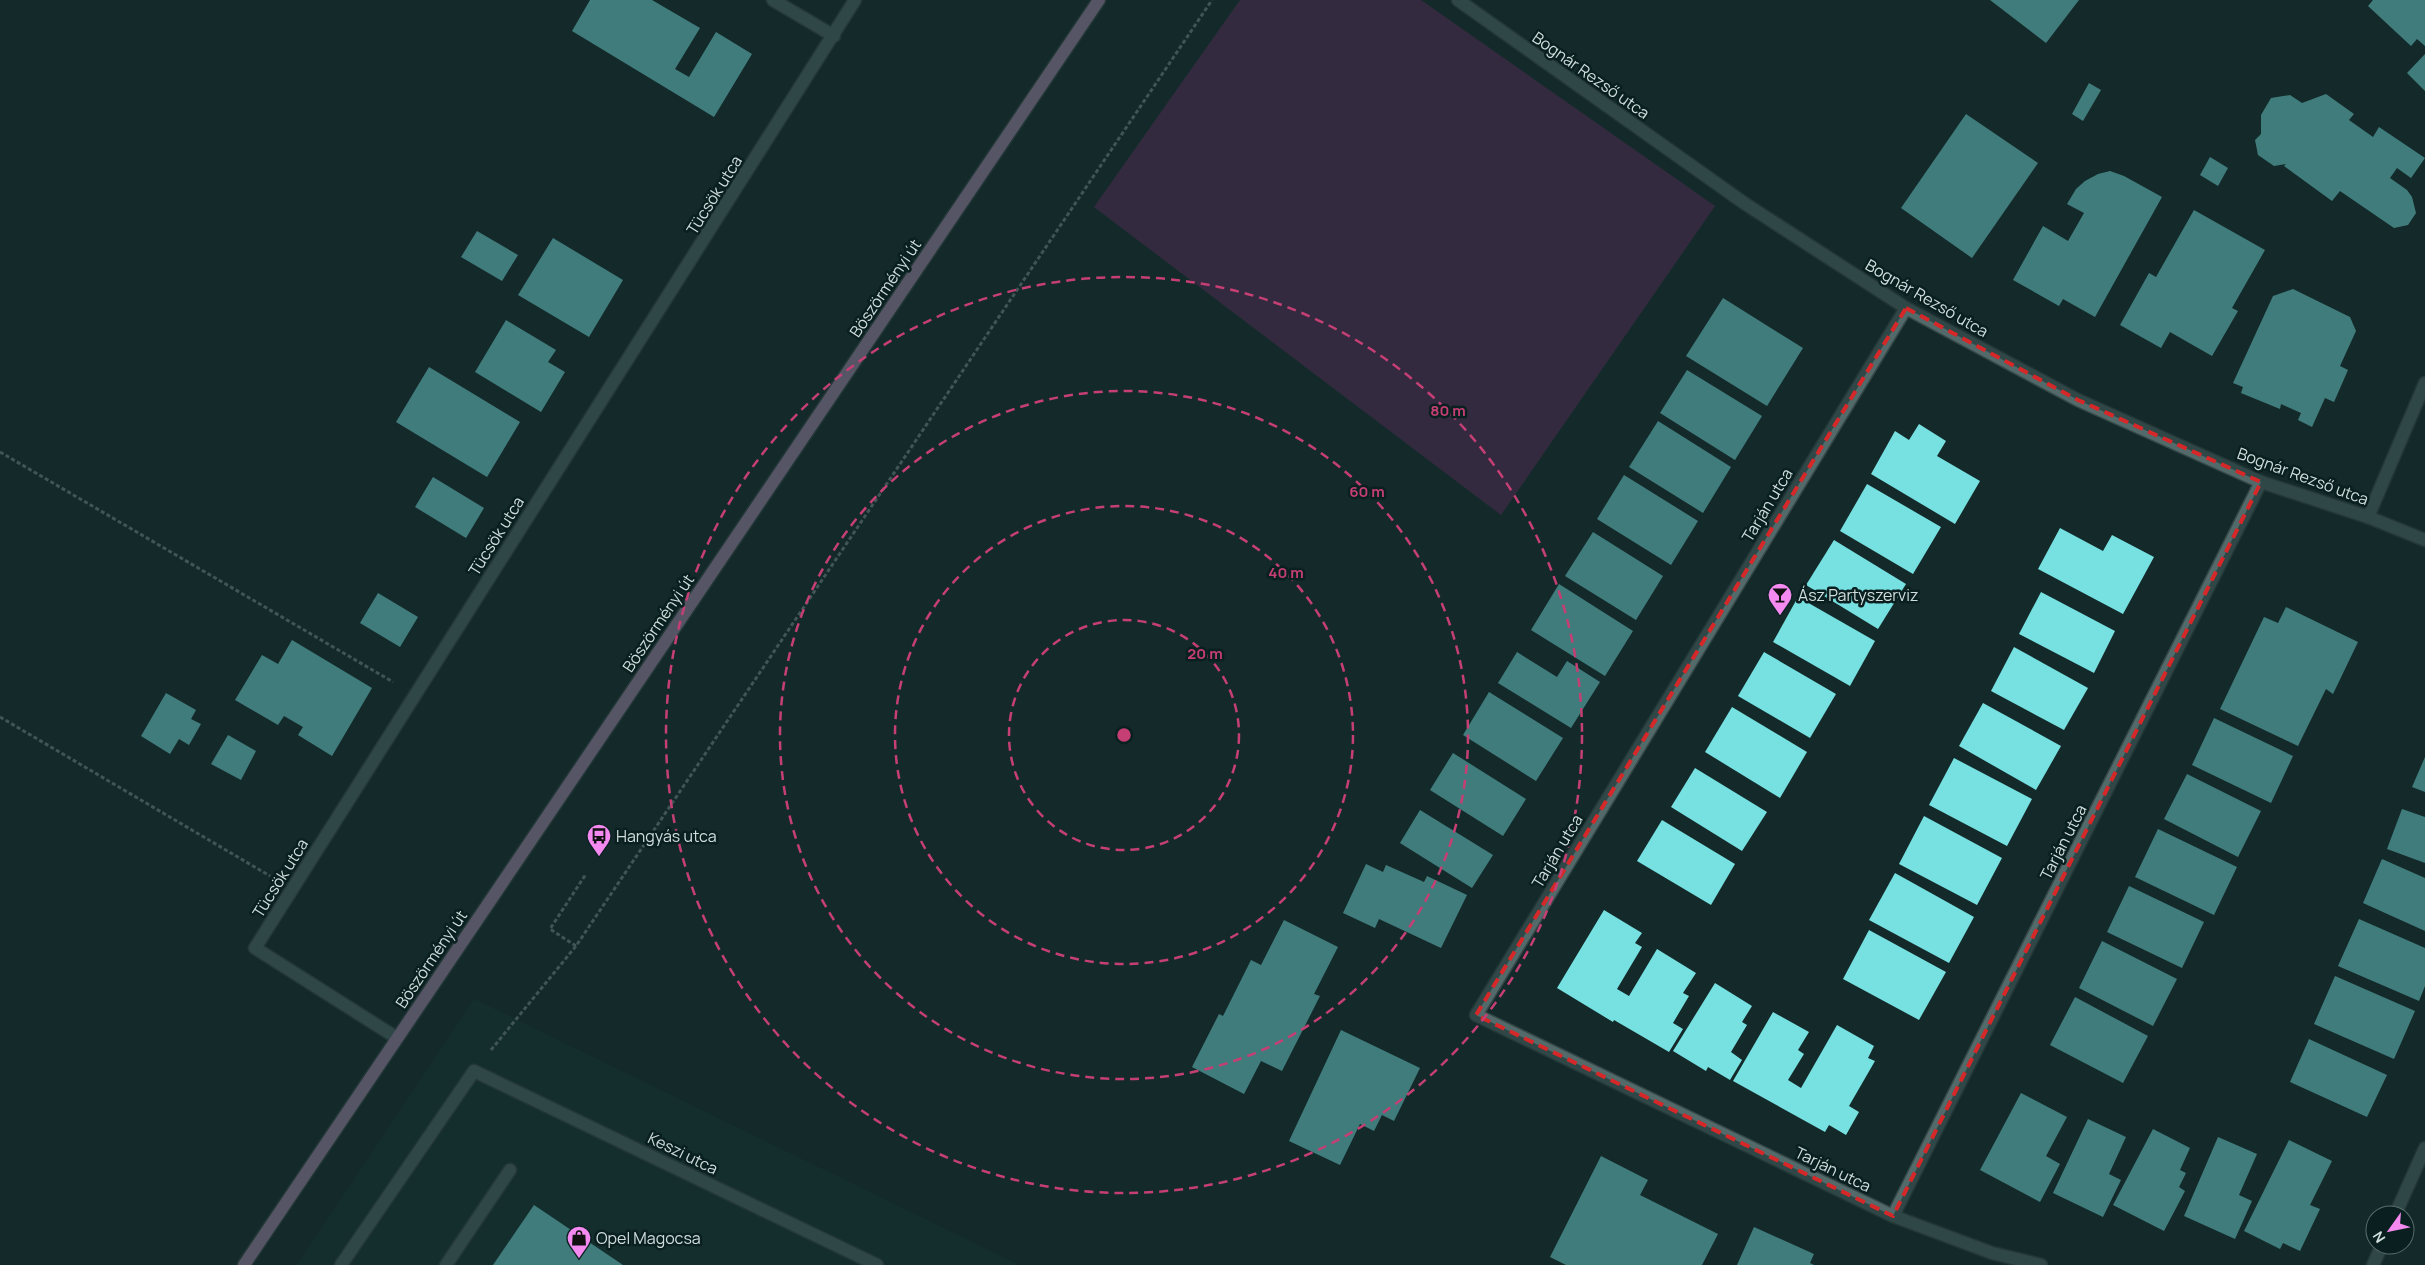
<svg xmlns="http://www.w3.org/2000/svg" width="2425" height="1265" font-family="Manrope,sans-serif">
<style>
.built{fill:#143434}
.green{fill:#5c2c5a}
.building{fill:#77e0e1}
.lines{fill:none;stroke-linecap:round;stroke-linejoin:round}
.service-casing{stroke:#364748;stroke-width:15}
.minor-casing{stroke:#364748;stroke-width:15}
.primary-casing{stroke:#364748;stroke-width:15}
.path{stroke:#788989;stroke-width:3;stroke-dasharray:4 2.5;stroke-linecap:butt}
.service{stroke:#536a6a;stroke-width:12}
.minor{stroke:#536a6a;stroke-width:12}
.primary{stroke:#a68aad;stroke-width:12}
.marked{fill:none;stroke:#d62828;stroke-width:4;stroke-dasharray:10 6;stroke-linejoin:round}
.ring{fill:none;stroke:#c53f75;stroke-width:2.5;stroke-dasharray:9 6}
.labels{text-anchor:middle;stroke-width:5;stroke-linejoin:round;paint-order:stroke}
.street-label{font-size:16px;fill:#d0dddd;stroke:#0a2020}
.poi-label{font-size:16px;fill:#d0dddd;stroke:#0a2020;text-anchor:start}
.centre{fill:#c53f75;stroke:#0a2020;stroke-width:2.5}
.ring-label{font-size:15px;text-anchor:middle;font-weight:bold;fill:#c53f75;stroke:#0a2020;stroke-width:5;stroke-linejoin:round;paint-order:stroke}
</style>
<rect width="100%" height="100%" fill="#142a2a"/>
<path class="built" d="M474,999l545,266h-722z"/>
<path class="green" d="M1240,0h181l294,206 -214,309 -407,-308z"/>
<g class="building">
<path d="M590,0h62l48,28 -25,41 14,8 27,-45 36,22 -38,63 -142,-86z"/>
<path d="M1990,0h89l-33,43z"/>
<path d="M2373,0h52v46l-8,-7 -6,7 -43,-40z"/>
<path d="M2425,54v37l-18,-18z"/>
<path d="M2089,83l12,7 -18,31 -11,-7z"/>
<path d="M2326,94l28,20 -5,6 24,17 6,-10 46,31 -14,20 -14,-10 -7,10 17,12 5,7 4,16 -8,12 -14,3 -54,-37 -8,10 -48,-35 2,-2 -12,2 -16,-11 -3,-15 6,-6v-19l10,-17 19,-3 12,8z"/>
<path d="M1966,114l72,49 -66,95 -71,-50z"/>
<path d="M2210,157l18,11 -10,18 -18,-11z"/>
<path d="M2110,171l14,5 38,21 -67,120 -32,-18 -4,7 -46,-26 30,-54 25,15 16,-28 -17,-9 9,-15 9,-8 13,-7z"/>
<path d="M2194,210l71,40 -33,58 6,3 -26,45 -42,-24 -9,16 -41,-23 29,-52 7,4z"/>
<path d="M477,231l41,24 -16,26 -41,-24z"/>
<path d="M553,238l70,42 -34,57 -71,-42z"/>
<path d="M2293,289l57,28 6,14 -16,35 8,4 -14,32 -9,-4 -13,29 -14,-7 3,-7 -20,-9 -1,5 -39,-16 2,-6 -10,-4 40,-87z"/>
<path d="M1723,298l80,50 -36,58 -81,-50z"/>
<path d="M506,320l50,30 -8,12 17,10 -24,40 -66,-40z"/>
<path d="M429,367l91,55 -33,55 -91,-55z"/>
<path d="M1687,370l75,46 -27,44 -75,-47z"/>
<path d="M1658,421l73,46 -28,46 -74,-46z"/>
<path d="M1919,424l27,17 -9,15 43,25 -25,43 -84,-50 24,-43 14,9z"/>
<path d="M1624,475l74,46 -27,44 -74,-46z"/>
<path d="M433,477l51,31 -18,30 -51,-31z"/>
<path d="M1867,484l74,43 -28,47 -73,-43z"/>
<path d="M2060,528l43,23 9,-16 42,22 -31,57 -85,-45z"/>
<path d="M1593,532l70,44 -27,44 -71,-44z"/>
<path d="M1834,540l72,44 -28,45 -72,-44z"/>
<path d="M1559,584l74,47 -28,45 -74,-46z"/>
<path d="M2041,592l74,39 -21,42 -75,-39z"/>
<path d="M378,593l40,24 -18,30 -40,-24z"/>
<path d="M1798,597l77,44 -25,45 -77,-44z"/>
<path d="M2286,607l72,35 -25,52 -7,-5 -28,57 -78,-37 44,-92 14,6z"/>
<path d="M292,640l80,48 -40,68 -34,-21 5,-8 -19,-11 -6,9 -43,-25 27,-45 16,9z"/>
<path d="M2014,647l74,41 -24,42 -73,-39z"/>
<path d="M1517,652l40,25 10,-16 33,21 -29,46 -73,-45z"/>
<path d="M1764,652l72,42 -26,44 -72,-42z"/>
<path d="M1489,692l74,46 -27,43 -73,-46z"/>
<path d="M166,693l30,17 -5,9 10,5 -12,21 -10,-6 -9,15 -29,-18z"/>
<path d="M1983,703l78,43 -25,44 -77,-44z"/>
<path d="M1732,707l75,45 -27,46 -75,-46z"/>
<path d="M2214,718l79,38 -22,47 -79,-38z"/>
<path d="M228,735l28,16 -15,29 -30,-16z"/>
<path d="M1453,753l73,46 -23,37 -73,-46z"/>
<path d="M2425,757v35l-13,-5z"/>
<path d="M1954,758l78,41 -25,47 -78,-41z"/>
<path d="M1695,768l72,44 -25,39 -71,-44z"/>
<path d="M2187,774l74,37 -23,46 -74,-38z"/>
<path d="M2402,809l23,8v46l-38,-14z"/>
<path d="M1420,810l73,45 -21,33 -72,-45z"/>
<path d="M1924,816l78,42 -25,47 -78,-41z"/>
<path d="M1662,820l73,44 -24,41 -74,-44z"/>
<path d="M2158,829l79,38 -23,48 -79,-38z"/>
<path d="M2382,859l43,19v53l-62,-28z"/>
<path d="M1366,864l17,8 3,-7 38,17 3,-6 40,19 -26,53 -62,-29 -4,9 -32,-15z"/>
<path d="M1895,873l79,44 -25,46 -80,-43z"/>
<path d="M2129,886l75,36 -22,46 -75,-36z"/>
<path d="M1604,910l38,23 -7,10 7,4 -25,42 12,7 28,-47 39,24 -13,20 6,3 -16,27 10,6 -14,23 -55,-32 -1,2 -56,-34z"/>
<path d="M2359,919l66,29v38l-6,15 -81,-35z"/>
<path d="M1284,920l54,27 -24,47 6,2 -38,75 -21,-10 -17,33 -52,-27 27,-53 4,2 28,-56 10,5z"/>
<path d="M1869,930l77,42 -27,48 -76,-41z"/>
<path d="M2102,941l75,38 -24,47 -74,-38z"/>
<path d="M2335,976l80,35 -21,48 -80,-35z"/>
<path d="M1715,983l37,23 -10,16 5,3 -16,27 11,8 -12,20 -22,-13 -2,4 -33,-20z"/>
<path d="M2075,997l73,39 -25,47 -73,-38z"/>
<path d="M1773,1012l36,20 -11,18 6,4 -16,26 13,8 36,-63 37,21 -6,12 7,3 -26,45 10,6 -13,23 -17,-10 -4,7 -92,-51z"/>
<path d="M1341,1030l79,38 -26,53 -12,-6 -8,16 -14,-7 -20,41 -51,-24z"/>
<path d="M2309,1039l78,36 -20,42 -77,-35z"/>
<path d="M2021,1093l46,24 -21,39 14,8 -20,38 -60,-32z"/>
<path d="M2088,1119l38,18 -17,37 12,6 -18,37 -50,-24z"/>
<path d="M2153,1129l37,19 -10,22 6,3 -7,14 6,4 -21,40 -51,-26z"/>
<path d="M2218,1137l39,17 -18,41 13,6 -17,38 -51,-23z"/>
<path d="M2289,1140l43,21 -22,44 10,4 -20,42 -17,-8 -3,6 -36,-18z"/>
<path d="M1601,1156l47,24 -8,15 78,39 -16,31h-136l-16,-8z"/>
<path d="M534,1205l89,60h-130z"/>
<path d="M1754,1227l60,27 -4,9 4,2h-77z"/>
</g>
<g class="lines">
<defs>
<g id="service">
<path d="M341,1265l133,-194 403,194"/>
<path d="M446,1265l64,-95"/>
</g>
<g id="minor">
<path d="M773,0l61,36"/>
<path d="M1458,0l286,203 162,105 172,92 183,82 107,35 57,23"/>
<path d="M1906,308l-430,707 417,201 99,37 49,12"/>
<path d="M2368,517l57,-134"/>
<path d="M397,1038l-142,-90 600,-948"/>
<path d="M2395,1215l30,-67"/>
<path d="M1893,1216l368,-734"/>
<path d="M2373,1265l9,-20"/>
</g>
<path id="primary" d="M244,1265l855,-1265"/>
</defs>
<use href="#service" class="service-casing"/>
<use href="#minor" class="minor-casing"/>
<use href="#primary" class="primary-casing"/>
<g class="path">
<path d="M0,452l393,230"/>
<path d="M0,717l270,159"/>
<path d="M576,946l-26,-17 36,-55"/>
<path d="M491,1050l85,-104 636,-946"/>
</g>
<use href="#service" class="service"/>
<use href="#minor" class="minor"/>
<use href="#primary" class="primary"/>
</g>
<path d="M0 0H2425V1265H0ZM1906,308l172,92 183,82 -368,734 -417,-201z" fill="#142a2a" fill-opacity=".55" fill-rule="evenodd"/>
<path class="marked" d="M1906,308l172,92 183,82 -368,734 -417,-201z"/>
<g class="ring">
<circle cx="1124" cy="735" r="115"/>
<circle cx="1124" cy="735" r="229"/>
<circle cx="1124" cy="735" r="344"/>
<circle cx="1124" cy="735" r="458"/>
</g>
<defs>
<symbol id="bar-pin" viewBox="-11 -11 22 30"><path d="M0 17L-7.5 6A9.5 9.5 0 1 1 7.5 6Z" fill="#f489f0" stroke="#0a2020"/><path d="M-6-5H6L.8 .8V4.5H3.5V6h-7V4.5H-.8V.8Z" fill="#111"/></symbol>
<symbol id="bus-pin" viewBox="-11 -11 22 30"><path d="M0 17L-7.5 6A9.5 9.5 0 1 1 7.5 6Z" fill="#f489f0" stroke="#0a2020"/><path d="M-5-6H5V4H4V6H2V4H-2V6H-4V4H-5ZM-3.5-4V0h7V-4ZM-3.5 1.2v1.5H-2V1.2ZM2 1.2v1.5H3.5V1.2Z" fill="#111"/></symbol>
<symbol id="shop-pin" viewBox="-11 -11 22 30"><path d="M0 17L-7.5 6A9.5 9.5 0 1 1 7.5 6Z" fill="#f489f0" stroke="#0a2020"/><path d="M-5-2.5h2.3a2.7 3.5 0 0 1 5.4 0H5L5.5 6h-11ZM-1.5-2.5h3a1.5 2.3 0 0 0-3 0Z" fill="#111"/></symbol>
</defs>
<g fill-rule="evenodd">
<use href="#bar-pin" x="1766" y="581" width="28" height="38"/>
<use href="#bus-pin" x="585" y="822" width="28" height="38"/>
<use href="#shop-pin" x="565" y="1224" width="28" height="38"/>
</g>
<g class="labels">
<g class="street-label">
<text transform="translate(1591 75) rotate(35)" y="6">Bognár Rezső utca</text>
<text transform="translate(714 195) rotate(-58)" y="6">Tücsök utca</text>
<text transform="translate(885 288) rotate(-56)" y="6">Böszörményi út</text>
<text transform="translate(1927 298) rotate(30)" y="6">Bognár Rezső utca</text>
<text transform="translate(2303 476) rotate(20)" y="6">Bognár Rezső utca</text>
<text transform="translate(1767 505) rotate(-59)" y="6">Tarján utca</text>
<text transform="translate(496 536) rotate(-58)" y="6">Tücsök utca</text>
<text transform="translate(658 623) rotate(-56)" y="6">Böszörményi út</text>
<text transform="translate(2063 842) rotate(-63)" y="6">Tarján utca</text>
<text transform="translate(1557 851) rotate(-59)" y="6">Tarján utca</text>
<text transform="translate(280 878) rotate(-58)" y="6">Tücsök utca</text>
<text transform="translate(431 959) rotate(-56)" y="6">Böszörményi út</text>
<text transform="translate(683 1153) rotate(26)" y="6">Keszi utca</text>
<text transform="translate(1833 1169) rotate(26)" y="6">Tarján utca</text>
</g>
<g class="poi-label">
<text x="1798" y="601">Ász Partyszerviz</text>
<text x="616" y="842">Hangyás utca</text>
<text x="596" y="1244">Opel Magocsa</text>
</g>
</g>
<circle cx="1124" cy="735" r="8" class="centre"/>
<g class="ring-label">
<text x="1448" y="416">80 m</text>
<text x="1367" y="497">60 m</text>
<text x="1286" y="578">40 m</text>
<text x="1205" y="659">20 m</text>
</g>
<g transform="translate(2390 1230) rotate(237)"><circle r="24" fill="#0a2020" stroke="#596c6c"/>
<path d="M0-4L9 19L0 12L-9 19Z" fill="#f489f0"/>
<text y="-8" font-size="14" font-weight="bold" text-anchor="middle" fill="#d0dddd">N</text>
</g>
</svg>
